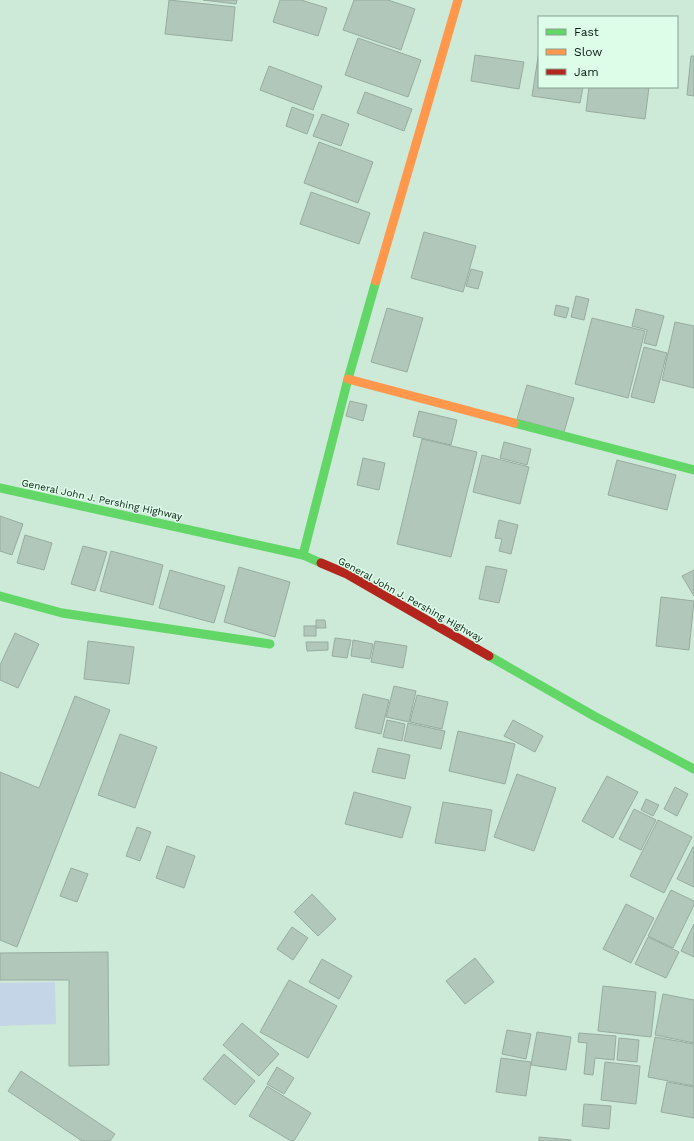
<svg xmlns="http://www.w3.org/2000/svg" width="694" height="1141" font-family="'Work Sans',sans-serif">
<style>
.green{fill:#c4d5e7}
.building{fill:#b1c7ba;stroke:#97ac9f}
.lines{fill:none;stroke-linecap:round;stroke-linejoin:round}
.fast{stroke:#63d668;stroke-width:9}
.slow{stroke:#ff974d;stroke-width:9}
.jam{stroke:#b3261e;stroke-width:9}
.labels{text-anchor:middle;stroke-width:3;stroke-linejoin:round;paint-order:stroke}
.street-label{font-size:10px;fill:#061a0f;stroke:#ddfde9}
</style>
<rect width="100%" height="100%" fill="#cde9d8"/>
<path class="green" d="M55,982l1,42 -56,2v-43z"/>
<g class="building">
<path d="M169,0l66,7 -3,34 -67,-7z"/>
<path d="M203,0h34l-1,4z"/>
<path d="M280,0h21l26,8 -9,28 -45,-14z"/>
<path d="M354,0h34l27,9 -14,41 -58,-20z"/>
<path d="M358,38l63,22 -13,37 -63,-22z"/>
<path d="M539,51v36h44l-3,16 -48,-7z"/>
<path d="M475,55l49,7 -5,27 -48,-8z"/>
<path d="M691,56h3v40l-7,-1z"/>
<path d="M269,66l53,20 -9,24 -53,-20z"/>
<path d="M589,87h60l-4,32 -59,-8z"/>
<path d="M365,92l47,17 -8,22 -47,-18z"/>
<path d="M292,107l22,8 -7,19 -21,-8z"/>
<path d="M322,114l27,10 -8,22 -28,-10z"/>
<path d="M319,142l54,20 -15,41 -54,-20z"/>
<path d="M311,192l59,21 -11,31 -59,-20z"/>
<path d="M424,232l52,14 -13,46 -52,-14z"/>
<path d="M471,269l12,3 -5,17 -12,-3z"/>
<path d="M576,296l13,3 -5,21 -13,-3z"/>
<path d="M556,305l13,3 -3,10 -12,-3z"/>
<path d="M387,308l36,10 -16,54 -36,-10z"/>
<path d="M636,309l28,7 -8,30 -12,-3 3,-13 -15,-4z"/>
<path d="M592,318l53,13 -17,67 -53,-14z"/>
<path d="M675,322l19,4v62l-32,-8z"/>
<path d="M644,347l23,6 -13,50 -23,-6z"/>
<path d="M527,385l47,13 -10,34 -47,-13z"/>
<path d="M350,401l17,4 -4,16 -17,-5z"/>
<path d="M419,411l38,9 -6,25 -38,-9z"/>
<path d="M422,439l55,13 -26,105 -54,-13z"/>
<path d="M504,442l27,7 -4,16 -27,-7z"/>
<path d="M482,455l47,12 -9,37 -47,-12z"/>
<path d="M363,458l22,5 -6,27 -22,-5z"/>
<path d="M617,460l59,15 -9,35 -59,-15z"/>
<path d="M0,516l23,8 -11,31 -12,-4z"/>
<path d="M499,520l19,5 -7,29 -12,-3 3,-12 -7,-1z"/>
<path d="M25,535l27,8 -8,27 -27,-7z"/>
<path d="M83,546l24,6 -12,39 -24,-7z"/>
<path d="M111,551l52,14 -10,40 -53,-14z"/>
<path d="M486,566l21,4 -8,33 -20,-4z"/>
<path d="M239,567l51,15 -15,55 -51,-15z"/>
<path d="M170,570l55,16 -11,37 -55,-15z"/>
<path d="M694,570v26l-12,-20z"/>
<path d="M661,597l33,4 -5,49 -33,-4z"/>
<path d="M316,620h9l1,8h-10z"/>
<rect x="304" y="626" width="12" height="10"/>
<path d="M15,633l24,11 -21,44 -18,-8v-15z"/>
<path d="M335,638l16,2 -4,18 -15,-2z"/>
<path d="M353,640l20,4 -3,15 -19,-3z"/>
<path d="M88,641l46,6 -5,37 -45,-5z"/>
<path d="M375,641l32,5 -4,22 -32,-6z"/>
<path d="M306,642h22v8l-21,1z"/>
<path d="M394,686l22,5 -7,31 -23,-5z"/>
<path d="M363,694l26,6 -8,34 -26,-6z"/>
<path d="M417,695l31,7 -6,27 -32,-7z"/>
<path d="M75,696l35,14 -93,237 -17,-7v-168l39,16z"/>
<path d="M387,720l18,4 -3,17 -19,-4z"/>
<path d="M513,720l30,16 -8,16 -31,-16z"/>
<path d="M408,723l37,8 -4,18 -37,-8z"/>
<path d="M458,731l57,13 -10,40 -56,-13z"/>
<path d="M120,734l37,13 -22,61 -37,-13z"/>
<path d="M378,748l32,7 -5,24 -33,-7z"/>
<path d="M517,774l39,14 -22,63 -40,-14z"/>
<path d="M607,776l31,16 -25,46 -31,-17z"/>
<path d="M675,787l13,7 -11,22 -13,-7z"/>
<path d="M354,792l57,15 -9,31 -57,-14z"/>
<path d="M646,799l13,6 -6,11 -12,-6z"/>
<path d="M443,802l49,8 -7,41 -50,-8z"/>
<path d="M634,809l22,11 -15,30 -22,-11z"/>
<path d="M658,820l34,17 -28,56 -34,-17z"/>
<path d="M137,827l14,5 -11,29 -14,-5z"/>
<path d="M167,846l28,10 -11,32 -28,-10z"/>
<path d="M693,847h1v40l-17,-8z"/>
<path d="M71,868l17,6 -11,28 -17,-6z"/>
<path d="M671,890l23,11v4l-21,43 -25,-12z"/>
<path d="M312,894l24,25 -18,17 -24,-24z"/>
<path d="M626,904l28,14 -23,45 -28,-14z"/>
<path d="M694,924v33l-13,-6z"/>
<path d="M292,927l16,11 -15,22 -16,-11z"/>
<path d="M648,937l31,15 -13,26 -31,-14z"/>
<path d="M108,952l1,113 -40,1v-86h-69v-27z"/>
<path d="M475,958l19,24 -29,22 -19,-23z"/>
<path d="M322,959l30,17 -13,23 -30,-17z"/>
<path d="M289,980l48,26 -29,52 -48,-26z"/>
<path d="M603,986l53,6 -5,45 -53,-6z"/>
<path d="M663,994l31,6v43l-39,-8z"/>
<path d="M242,1023l37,31 -20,22 -36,-31z"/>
<path d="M507,1030l24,4 -5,25 -24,-5z"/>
<path d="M537,1032l34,5 -5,33 -35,-5z"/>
<path d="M579,1033l37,3 -2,24 -19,-2 -2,17 -9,-1 3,-31 -9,-1z"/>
<path d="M655,1037l39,7v42l-46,-9z"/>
<path d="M619,1038l20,2 -2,22 -20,-2z"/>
<path d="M224,1054l31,27 -20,24 -32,-26z"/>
<path d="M501,1058l30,4 -5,34 -30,-4z"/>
<path d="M605,1062l35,4 -4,38 -35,-4z"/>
<path d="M277,1067l17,11 -10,16 -17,-10z"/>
<path d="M21,1071l94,63 -5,7h-28l-74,-50z"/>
<path d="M667,1082l27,5v31l-33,-6z"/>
<path d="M267,1086l44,27 -17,28h-3l-42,-25z"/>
<path d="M584,1104l27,2 -2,23 -27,-3z"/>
<path d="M539,1137l32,3v1h-32z"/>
</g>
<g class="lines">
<g class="fast">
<path d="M514,423l180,47"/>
<path d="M0,488l303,67 18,8"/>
<path d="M303,555l45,-176 28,-98"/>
<path d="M0,596l62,17 208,31"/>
<path d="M489,656l105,60 100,53"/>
</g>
<g class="slow">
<path d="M376,281l82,-281"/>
<path d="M348,379l166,44"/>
</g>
<path class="jam" d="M321,563l26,11 142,82"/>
</g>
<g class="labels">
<g class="street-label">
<text transform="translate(102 499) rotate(12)" y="4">General John J. Pershing Highway</text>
<text transform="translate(411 599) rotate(29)" y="4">General John J. Pershing Highway</text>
</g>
</g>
<rect x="538" y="16" width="140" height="72" fill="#ddfde9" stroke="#87a292"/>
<rect x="546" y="29" width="20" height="6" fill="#63d668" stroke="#87a292"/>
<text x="574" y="36" font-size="12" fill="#061a0f">Fast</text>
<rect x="546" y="49" width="20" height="6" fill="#ff974d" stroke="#87a292"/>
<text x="574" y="56" font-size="12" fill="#061a0f">Slow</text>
<rect x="546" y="69" width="20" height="6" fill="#b3261e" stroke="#87a292"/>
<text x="574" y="76" font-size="12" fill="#061a0f">Jam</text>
</svg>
